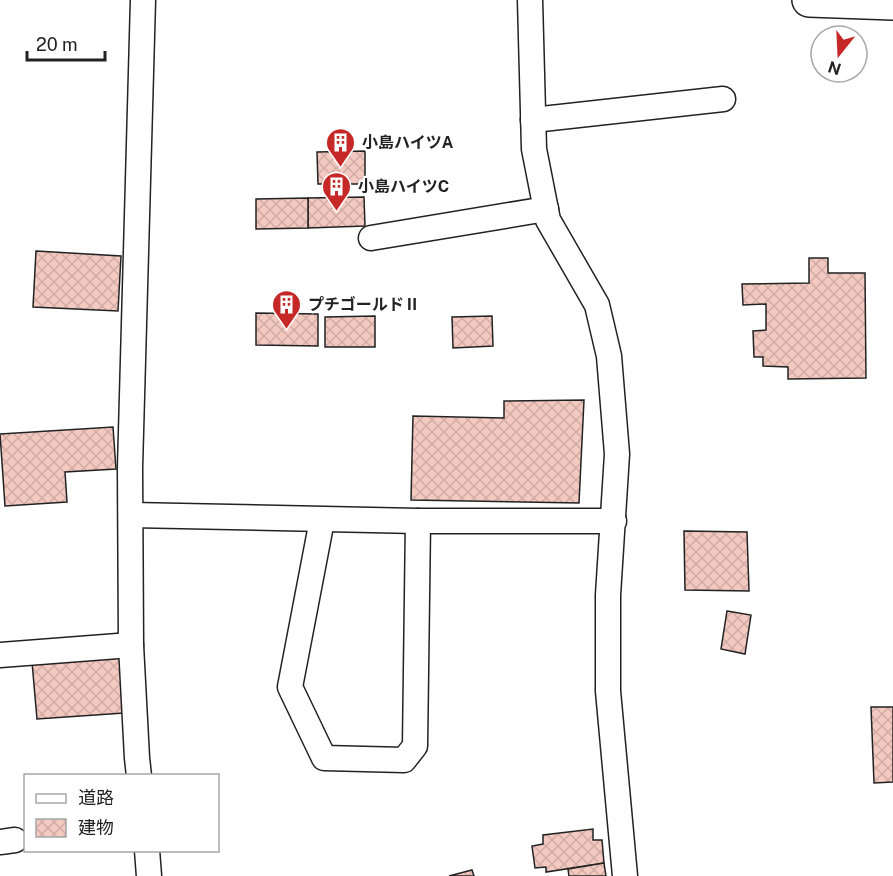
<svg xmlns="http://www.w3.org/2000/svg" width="893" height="876" font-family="'Public Sans','Noto Sans JP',sans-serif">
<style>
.building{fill:url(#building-cross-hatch);stroke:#222;stroke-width:1.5}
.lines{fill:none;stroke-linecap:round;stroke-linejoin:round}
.street-casing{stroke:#222;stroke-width:27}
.secondary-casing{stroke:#222;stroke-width:36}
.street{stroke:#fff;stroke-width:24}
.secondary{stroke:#fff;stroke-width:33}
.labels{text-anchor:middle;stroke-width:4.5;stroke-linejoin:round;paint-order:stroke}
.poi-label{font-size:16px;font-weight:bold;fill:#222;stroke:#fff;text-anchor:start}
</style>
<defs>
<pattern id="building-cross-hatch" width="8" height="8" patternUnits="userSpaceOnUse" patternTransform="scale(1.5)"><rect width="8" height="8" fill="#f3c9c0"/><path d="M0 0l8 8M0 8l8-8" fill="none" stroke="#d0aca5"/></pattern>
</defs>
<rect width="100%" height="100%" fill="#fff"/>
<g class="building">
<path d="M365,151v33h-47l-1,-32z"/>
<path d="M364,197l1,29 -57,2v-30z"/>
<path d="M308,198v30l-52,1v-30z"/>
<path d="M36,251l85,5 -3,55 -85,-4z"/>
<path d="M809,258h19v15h37l1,105 -78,1v-12l-25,-1v-9h-9l-1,-26 13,-1v-26l-23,1 -1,-21 67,-1z"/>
<path d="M256,313l62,1v32l-62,-1z"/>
<path d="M375,316v31h-50v-30z"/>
<path d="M492,316l1,30 -40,2 -1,-31z"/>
<path d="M584,400l-5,103 -168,-3 2,-84 91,2v-17z"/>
<path d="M113,427l3,42 -51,3 2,30 -62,4 -5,-72z"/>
<path d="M684,531l63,1 2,59 -64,-1z"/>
<path d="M727,611l24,4 -6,39 -24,-5z"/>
<path d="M122,655l2,58 -87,6 -5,-57z"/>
<path d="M871,707h22v75l-19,1z"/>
<path d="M593,829v11h9l2,23 -58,9v-5l-11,1 -3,-22 11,-2v-9z"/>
<path d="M604,863l2,13h-37l-1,-7z"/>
<path d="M472,870l2,6h-25z"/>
</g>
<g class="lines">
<defs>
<g id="street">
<path d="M530,0l4,149 14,71 49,85 12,51 8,98 -9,141v96l17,185"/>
<path d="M533,120l190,-21"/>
<path d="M371,238l175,-29"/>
<path d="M131,515l287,6h196"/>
<path d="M322,520l-32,167 34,71 80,2 11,-14 3,-225"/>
<path d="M0,655l131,-10"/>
<path d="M139,776l-2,-18 -6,-113 -1,-177 13,-468"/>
<path d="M0,842l15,-2"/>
<path d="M147,850l2,26"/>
</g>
<path id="secondary" d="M809,0l84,3"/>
</defs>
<use href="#street" class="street-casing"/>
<use href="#secondary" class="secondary-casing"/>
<use href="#street" class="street"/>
<use href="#secondary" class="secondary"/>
</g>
<defs>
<symbol id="building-pin" viewBox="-11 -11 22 30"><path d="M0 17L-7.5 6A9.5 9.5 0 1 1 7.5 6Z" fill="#c62828" stroke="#fff"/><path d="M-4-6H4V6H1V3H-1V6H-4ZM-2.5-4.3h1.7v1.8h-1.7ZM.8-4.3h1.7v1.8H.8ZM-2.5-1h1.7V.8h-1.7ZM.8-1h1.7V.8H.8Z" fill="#fff"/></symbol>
</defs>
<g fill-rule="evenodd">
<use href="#building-pin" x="324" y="126" width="33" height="45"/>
<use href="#building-pin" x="320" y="170" width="33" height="45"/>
<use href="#building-pin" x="270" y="288" width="33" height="45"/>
</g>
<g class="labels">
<g class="poi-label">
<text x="362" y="148">小島ハイツA</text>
<text x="358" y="192">小島ハイツC</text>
<text x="308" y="310">プチゴールドⅡ</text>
</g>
</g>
<rect x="24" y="774" width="195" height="78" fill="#ffffff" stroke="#a7a7a7" stroke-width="1.5"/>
<rect x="36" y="794" width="30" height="9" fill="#ffffff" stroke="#a7a7a7" stroke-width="1.5"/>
<text x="78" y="804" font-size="18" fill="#222222">道路</text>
<rect x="36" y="819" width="30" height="18" fill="url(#building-cross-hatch)" stroke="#a7a7a7" stroke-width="1.5"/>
<text x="78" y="834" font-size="18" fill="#222222">建物</text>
<g transform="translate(839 54) rotate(198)"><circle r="28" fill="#ffffff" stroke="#a7a7a7" stroke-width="1.5"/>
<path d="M0-4.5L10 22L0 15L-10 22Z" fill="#c62828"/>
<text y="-9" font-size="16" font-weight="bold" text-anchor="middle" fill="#222222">N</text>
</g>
<path d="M27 51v9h78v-9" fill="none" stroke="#222222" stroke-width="3"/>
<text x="36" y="51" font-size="18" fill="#222222" stroke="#ffffff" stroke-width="4.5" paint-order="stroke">20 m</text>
</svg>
